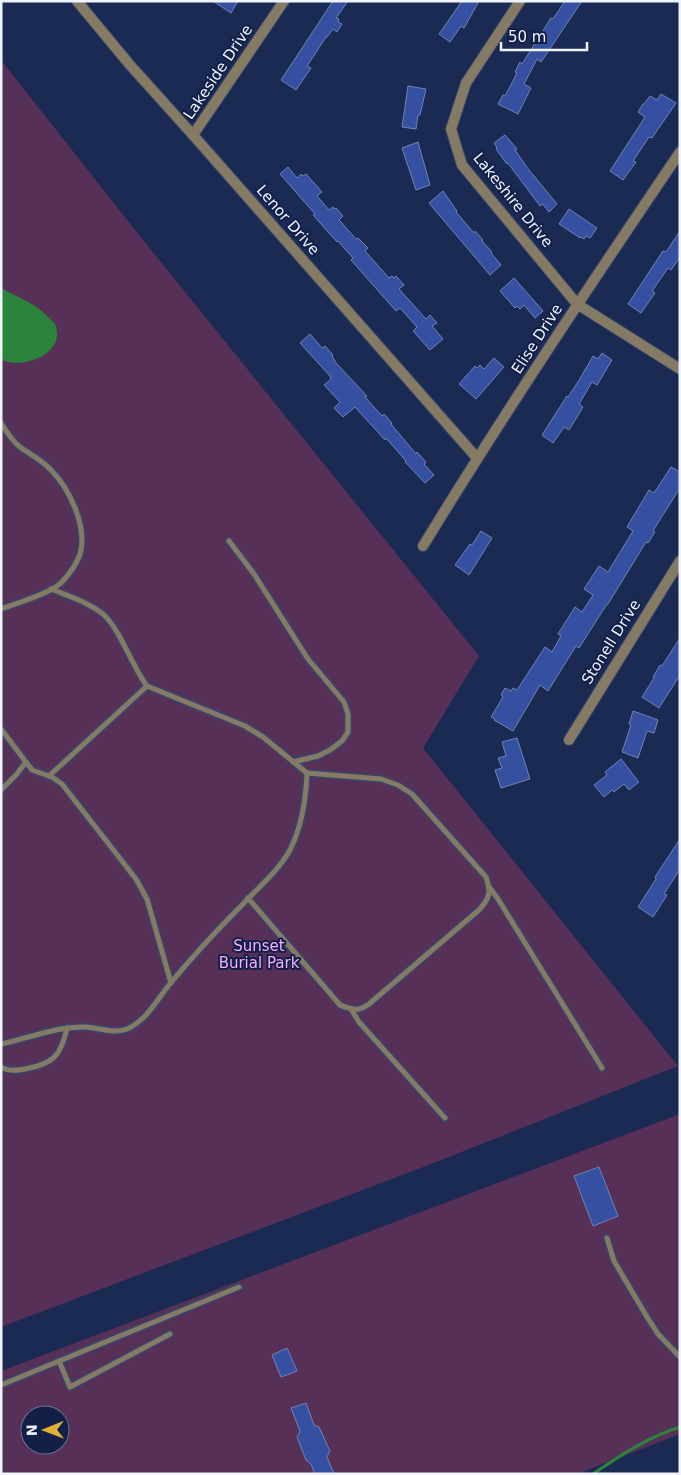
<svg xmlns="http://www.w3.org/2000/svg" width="681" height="1475" font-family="'DejaVu Sans',sans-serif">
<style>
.green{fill:#573057;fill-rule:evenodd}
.water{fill:#2c833c}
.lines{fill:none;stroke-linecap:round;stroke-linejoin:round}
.stream{stroke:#2c833c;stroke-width:3}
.building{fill:#3550a1;stroke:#6f83b3}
.service-casing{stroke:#39466b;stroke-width:8}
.minor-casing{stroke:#39466b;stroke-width:12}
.service{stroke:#857b65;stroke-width:5}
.minor{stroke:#857b65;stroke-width:10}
.labels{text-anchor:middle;stroke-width:4;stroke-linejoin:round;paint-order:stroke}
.street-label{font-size:15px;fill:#eef3fe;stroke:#122048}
.park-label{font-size:15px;fill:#faaefa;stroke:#122048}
</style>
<rect width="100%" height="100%" fill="#1b2a53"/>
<g class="green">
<path d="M1,60l138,175 340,421 -56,92 255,318 -252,100 -425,161z"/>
<path d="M680,1114v320l-103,40h-576v-103zM30,1415h30v30h-30z"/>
</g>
<path class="water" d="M1,288c19,11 34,14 49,31 2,2 4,3 5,5 1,1 2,7 2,8 3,24 -38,38 -56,27z"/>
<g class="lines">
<path class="stream" d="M593,1474c28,-19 55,-37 87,-47"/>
</g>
<g class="building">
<path d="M213,1h25l-7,12z"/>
<path d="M333,1h15l-12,17 3,1 -1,3 4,2 -5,8 -4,-3 -6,8h-1l-19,29 4,2 -15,22 -15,-10z"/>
<path d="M462,1h17l-15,27 -3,-2 -11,16 -11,-8z"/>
<path d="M565,1h17l-41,61 -4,-3 -13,25 7,4 -13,26 -20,-10 5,-9 2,1 12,-23 -2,-1 5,-10 2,2 29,-46 2,1z"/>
<path d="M408,86l18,3 -6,26h-2l-2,14 -14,-2z"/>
<path d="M661,94l15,9 -24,35 -3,-1 -16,24 3,1 -13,18 -13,-9 35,-54 -7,-5 5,-8h1l6,-8 7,4z"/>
<path d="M505,135l12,14 -2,1 14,20 28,34 -8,8 -6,-8 -3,2 -32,-43 -1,1 -11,-15 1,-1 -3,-5z"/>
<path d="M418,142l12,43 -14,5 -14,-42z"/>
<path d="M288,167l9,11 4,-4 2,2 3,-2 16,18 -5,4 12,14 4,-3 1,2 2,-1 7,8 -4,4 17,19 2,-1 10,10 -3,3 24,27 3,-2 2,2 2,-2 8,9 -5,4 27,30 4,-4 7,8 -5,3 11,13 -13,11 -17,-19 4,-4 -17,-19 -4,3 -45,-51 2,-2 -15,-17 -1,1 -24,-27 2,-1 -35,-40z"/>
<path d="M443,191l14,20 -1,1 18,21 1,-2 8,9 -1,1 10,11 -1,1 10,12 -11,10 -61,-72z"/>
<path d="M569,209l28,19 -7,10 -4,-2 -2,3 -3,-2 -1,1 -21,-14z"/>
<path d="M680,231v26l-9,13 -3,-2 -16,23 3,2 -14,20 -13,-9 35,-53 3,1z"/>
<path d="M514,278l29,33 -8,7 -11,-13 -4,4 -3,-3 -2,2 -15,-17z"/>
<path d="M310,334l12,14 3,-2 8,9 -1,1 4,7 31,33 -2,1 17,19 2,-2 8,9 -1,1 25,30 1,-2 9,10 -2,2 10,11 -9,8 -20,-21 1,-1 -20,-23 -1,2 -30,-33 -12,10 -9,-9 6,-6 -16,-17 7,-6 -1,-3 -30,-33z"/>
<path d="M602,353l10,7 -15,25 -5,-3 -13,22 4,3 -14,23 -5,-3 -11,16 -11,-8 25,-39 1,1 10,-15 15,-26 5,3z"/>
<path d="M494,358l10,9 -28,32 -17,-15 16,-18 2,2 3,-3 4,4z"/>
<path d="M671,467l9,5v16l-21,33 -6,10 2,1 -7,11 -2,-1 -38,62h-1l-28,44 -3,-2 -28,45 -8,-6 -27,46 -19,-11 1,-1 -4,-2 12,-20 -2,-2 4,-7 6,3 2,-3 4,2 28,-43 7,5 9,-16 -3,-2 17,-27 7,5 11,-17 -9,-6 15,-23 9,6 25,-41 -6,-4 22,-37 5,3z"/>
<path d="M481,531l11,7 -23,37 -14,-10 15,-21 2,1z"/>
<path d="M680,638v37l-21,33 -17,-11 12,-19 -1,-1 7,-12 2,1z"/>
<path d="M633,711l25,9 -4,13 -7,-2 -9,27 -16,-6 9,-27 -2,-1z"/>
<path d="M517,738l13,41 -29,9 -6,-18 7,-2 -4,-10 8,-2 -4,-14z"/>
<path d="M621,759l18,23 -10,8 -5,-6 -10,8 -2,-2 -8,7 -10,-12 13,-10 -2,-3z"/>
<path d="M680,839v30l-16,25 3,1 -14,22 -15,-10 18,-28 -1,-2z"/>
<path d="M599,1167l19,49 -25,10 -19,-50z"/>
<path d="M287,1348l10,23 -16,6 -9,-22z"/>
<path d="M306,1403l8,22 5,2 11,24 -3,6 7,17h-19l-4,-10 -5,-4 -9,-23 3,-6 -9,-23z"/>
</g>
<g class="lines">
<defs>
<g id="service">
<path d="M1,423c6,9 11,18 19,24 11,8 22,13 31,23 18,18 35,54 30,80 -2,11 -12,25 -20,33 -12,11 -44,20 -60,26"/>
<path d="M229,541l25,33 54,85 36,43 4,12v18l-6,9 -12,9 -12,6 -25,6"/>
<path d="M51,589c17,7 37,13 52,25 17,15 29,52 44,72l98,40 18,11 44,36 74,6 17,6 14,9 74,83c5,15 4,21 -7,33l-110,94c-11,8 -16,6 -29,1l-92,-107"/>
<path d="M1,729l31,41 20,7 10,7 74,95 11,20 24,84"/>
<path d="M49,776l98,-90"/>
<path d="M1,790l15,-15 10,-13"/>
<path d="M490,888l8,11 104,169"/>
<path d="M351,1009l8,13 86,96"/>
<path d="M1,1044c29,-6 56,-18 85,-17 14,1 29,7 41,2 19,-8 30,-29 42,-44 23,-28 48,-55 74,-81 16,-17 35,-33 47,-54 12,-24 16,-51 17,-77"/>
<path d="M1,1067c8,5 16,3 24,2 28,-5 36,-13 42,-41"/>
<path d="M607,1238l7,23 33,56 11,17 22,23"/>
<path d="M59,1361l11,26 100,-53"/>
<path d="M1,1385l238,-98"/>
</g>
<g id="minor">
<path d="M77,1l53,64 63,70 284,323"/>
<path d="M520,1l-54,82 -15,46 11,36 115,139 103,65"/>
<path d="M193,135l91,-134"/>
<path d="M423,546c82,-134 169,-264 257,-394"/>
<path d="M569,740l111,-179"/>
</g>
</defs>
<use href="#service" class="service-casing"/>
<use href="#minor" class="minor-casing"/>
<use href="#service" class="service"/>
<use href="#minor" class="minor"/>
</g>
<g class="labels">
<g class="street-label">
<text transform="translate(218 72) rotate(-56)" y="5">Lakeside Drive</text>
<text transform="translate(513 200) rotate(51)" y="5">Lakeshire Drive</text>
<text transform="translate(288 220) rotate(49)" y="5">Lenor Drive</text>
<text transform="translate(537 339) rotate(-57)" y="5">Elise Drive</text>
<text transform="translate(611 642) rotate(-58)" y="5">Stonell Drive</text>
</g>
<g class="park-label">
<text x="259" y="951">Sunset<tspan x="259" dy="17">Burial Park</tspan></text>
</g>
</g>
<rect width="681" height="1475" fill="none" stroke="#eef3fe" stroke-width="5"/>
<g transform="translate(45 1430) rotate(269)"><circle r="24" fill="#122048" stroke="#6a7491"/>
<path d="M0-4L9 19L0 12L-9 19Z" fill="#dfb034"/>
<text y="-8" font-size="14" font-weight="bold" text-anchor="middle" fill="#eef3fe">N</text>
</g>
<path d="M501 42v8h86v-8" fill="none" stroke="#eef3fe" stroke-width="2.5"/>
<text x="508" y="42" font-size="15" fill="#eef3fe" stroke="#122048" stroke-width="4" paint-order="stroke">50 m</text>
</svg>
